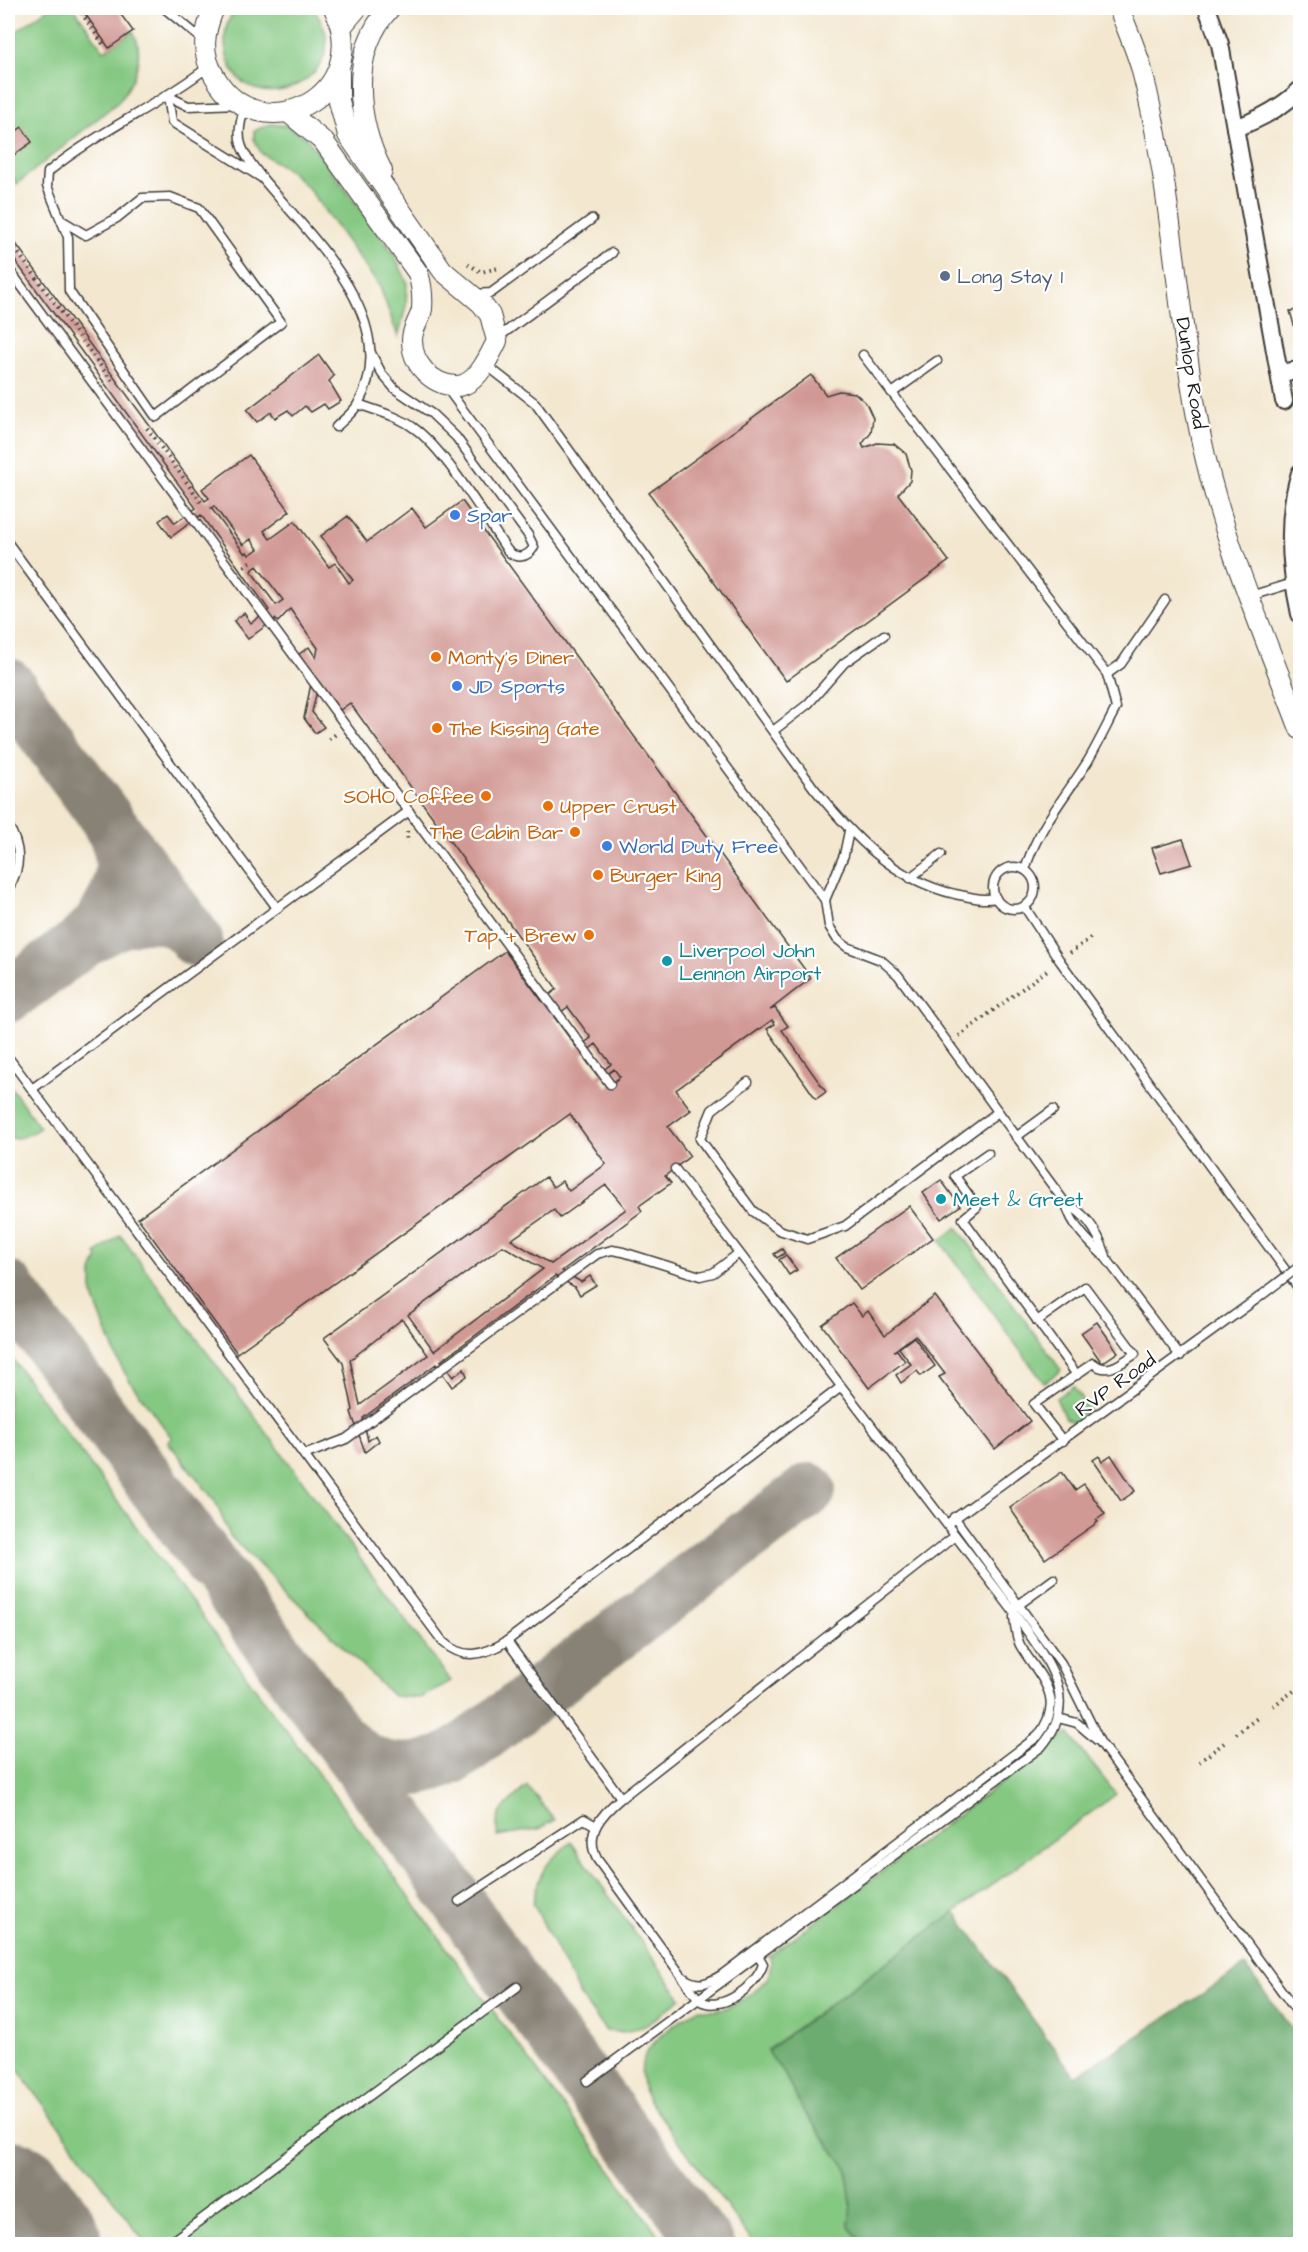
<svg xmlns="http://www.w3.org/2000/svg" width="1308" height="2252" font-family="'Architects Daughter',sans-serif">
<style>
.green{fill:#85c882;stroke:#50724f;stroke-width:1.5}
.forest{fill:#6cac70;stroke:#446446;stroke-width:1.5}
.lines{fill:none;stroke-linecap:round;stroke-linejoin:round}
.taxiway{stroke:#888276;stroke-width:54}
.runway{stroke:#888276;stroke-width:134}
.building{fill:#d19994;fill-rule:evenodd}
.service-casing{stroke:#3c3a37;stroke-width:11}
.minor-casing{stroke:#3c3a37;stroke-width:20}
.tertiary-casing{stroke:#3c3a37;stroke-width:22}
.path{stroke:#3c3a37;stroke-width:4;stroke-dasharray:1.5 4.5;stroke-linecap:butt}
.service{stroke:#fff;stroke-width:8}
.minor{stroke:#fff;stroke-width:16}
.tertiary{stroke:#fff;stroke-width:20}
.service-bridge-casing{stroke:#3c3a37;stroke-width:11;stroke-linecap:butt}
.service-bridge{stroke:#fff;stroke-width:8}
.service-dot{fill:#5c6f8a;stroke:#fff;stroke-width:2}
.shop-dot{fill:#3f7fe0;stroke:#fff;stroke-width:2}
.food-dot{fill:#e8710a;stroke:#fff;stroke-width:2}
.culture-dot{fill:#0f9aa8;stroke:#fff;stroke-width:2}
.labels{text-anchor:middle;stroke-width:4.5;stroke-linejoin:round;paint-order:stroke}
.service-label{font-size:20px;fill:#4e5e75;stroke:#fff;text-anchor:start}
.street-label{font-size:20px;fill:#1c1c1c;stroke:#fff}
.shop-label{font-size:20px;fill:#366cbe;stroke:#fff;text-anchor:start}
.food-label{font-size:20px;fill:#c56008;stroke:#fff;text-anchor:start}
.culture-label{font-size:20px;fill:#0d838f;stroke:#fff;text-anchor:start}
</style>
<rect width="100%" height="100%" fill="#fff"/>
<filter id="ink" filterUnits="userSpaceOnUse"><feTurbulence type="fractalNoise" baseFrequency=".0167" numOctaves="2"/><feDisplacementMap in="SourceGraphic" scale="12" xChannelSelector="R" yChannelSelector="G"/><feConvolveMatrix kernelMatrix="1 2 1 2 8 2 1 2 1" color-interpolation-filters="sRGB"/></filter>
<filter id="wash" filterUnits="userSpaceOnUse"><feTurbulence type="fractalNoise" baseFrequency=".008" numOctaves="4" result="noise"/><feDisplacementMap in="SourceGraphic" scale="24" xChannelSelector="R" yChannelSelector="G"/><feGaussianBlur stdDeviation="1.35" result="paint"/><feColorMatrix in="noise" values="0 0 0 0 0 0 0 0 0 0 0 0 0 0 0 0 0 1.4 0 .05"/><feComposite in="paint" operator="in"/></filter>
<g filter="url(#wash)">
<rect width="100%" height="100%" fill="#f3e7cf"/>
<g class="green">
<path d="M49,8h25l30,43 29,-20c13,25 1,52 -15,71l-101,82 -9,-13v-12l23,-17 -9,-14 -7,4 -7,-11v-88l2,3z"/>
<path d="M237,8h75c57,65 -70,126 -86,43 -3,-15 0,-32 11,-43z"/>
<path d="M270,124l15,1 21,12 88,117 13,28 -1,24 -8,31 -18,-50 -71,-98 -19,-18 -29,-18 -7,-14v-8z"/>
<path d="M8,1083l32,45c-9,6 -22,13 -32,9z"/>
<path d="M957,1227l104,143 -17,13 -104,-142z"/>
<path d="M120,1235l331,446 -31,17 -27,-2 -163,-160 -15,-35 -47,-59 4,-4 -43,-58 -12,-21 -25,-65v-22l6,-15 -2,-3z"/>
<path d="M8,1353l657,891h-519l-138,-188z"/>
<path d="M1073,1386l19,28 -16,10 -11,-6 -9,-20z"/>
<path d="M1068,1733l48,61 -349,256 18,25 18,35 43,57 5,36 -2,24 14,17h-109l-106,-145c-23,-48 17,-67 51,-91 26,9 54,-13 70,-32l2,-15 -2,-5z"/>
<path d="M527,1786l28,34 -16,9 -41,7c-7,-22 14,-37 29,-50z"/>
<path d="M571,1842l110,156c-23,19 -43,39 -75,33l-26,-35 -47,-93c6,-32 13,-41 38,-61z"/>
</g>
<path class="forest" d="M955,1912l120,165 170,-111 55,74v204h-437l-14,-17 2,-24 -5,-36 -43,-57 -18,-35 -18,-24z"/>
<g class="lines">
<g class="taxiway">
<path d="M8,685l188,255"/>
<path d="M110,826c27,42 4,87 -28,116 32,-21 75,-41 107,-11"/>
<path d="M8,996l74,-54"/>
<path d="M8,1288l432,587 77,112 190,257"/>
<path d="M344,1742c34,35 74,34 114,12l351,-264"/>
</g>
<path class="runway" d="M8,2207l27,37"/>
</g>
<g id="blocks">
<g class="building">
<path d="M81,8h35l17,23 -24,17z"/>
<path d="M8,121l7,11 7,-5 10,15 -24,17z"/>
<path d="M8,233l197,268 4,-3 -7,-9 47,-34 41,56 -26,20 6,8 25,-18 34,46 6,-4 14,20 4,-3 -32,-44 27,-20 19,26 45,-34 14,19 36,-26 349,477 -41,32 5,-2 13,18 -6,4 44,62 -10,7 -49,-70 8,-5 -3,-4 -96,70 15,20 -23,17 22,29 -25,20 6,7 -32,23 3,5 -80,60 19,11 9,-6 6,9 -16,10 -5,-8 -20,-11 -114,85 12,16 11,-8 3,7 -15,11 -16,-23 -73,54 5,23 8,-6 3,6 -14,11 -14,-40 2,-2 -10,-47 -19,-25 222,-161 7,10 9,-6 7,10 37,-27 -36,-50 -333,239 -99,-135 367,-267 37,50 15,-12 -207,-286 -10,7 -21,-28 -7,30 12,15 -9,6 -11,-15 9,-44 -15,-19 11,-8 7,11 2,-10 -28,-39 -12,13 -3,-3 -27,20 -14,-18 10,-8 7,10 18,-13 -68,-95 -30,22 -12,-16 9,-7 7,9 21,-15 -188,-257zM214,506l29,39 8,-6 7,10 -9,6 -2,-3 -2,2 -34,-46zM257,566l26,34 -7,5 -25,-34zM568,1007l23,31 -14,10 -23,-31zM596,1044l15,20 -14,11 -15,-20zM614,1069l6,8 -13,10 -6,-8zM606,1185l20,24 -75,55 -40,-24 43,-30 6,8zM503,1246l40,23 -109,82 -26,-36zM402,1319l26,36 -68,50 -10,-45z"/>
<path d="M1300,310v25l-5,-6 -5,-18z"/>
<path d="M319,355l15,21 -5,5 12,20 -13,8 -4,-5 -13,8 -6,-6 -12,10 -5,-6 -13,8 -4,-6 -14,10 -10,-12z"/>
<path d="M811,375l15,20 13,-4 16,2 11,10 7,15 -2,15 -9,11 2,4 13,-5 17,1 12,10 5,16 -1,11 -12,13 51,67 -163,120 -137,-188z"/>
<path d="M1183,839l9,25 -31,9 -9,-25z"/>
<path d="M941,1180l19,26 -19,13 -18,-26z"/>
<path d="M909,1206l24,32 -73,52 -24,-32z"/>
<path d="M782,1249l3,4 -8,5 -3,-4z"/>
<path d="M786,1255l11,15 -8,5 -10,-15z"/>
<path d="M935,1296l95,125 -35,28 -56,-72 6,-3 -30,-39 -21,16 3,-1 8,11 -36,27 -47,-63 30,-22 10,13 6,-5 17,24z"/>
<path d="M1097,1322l21,30 -16,11 -21,-30z"/>
<path d="M914,1337l21,29 -14,10 -4,-5 -16,12 -5,-8 15,-11 -12,-16z"/>
<path d="M1111,1455l24,36 -14,10 -28,-41 6,-4 3,5z"/>
<path d="M1062,1472l13,18 9,-6 21,30 -9,6 2,2 -53,37 -35,-51z"/>
</g>
</g>
</g>
<g filter="url(#ink)">
<use href="#blocks" fill-opacity="0" stroke="#3c3a37" stroke-width="1.5"/>
<g class="lines">
<defs>
<g id="service">
<path d="M164,8l39,32"/>
<path d="M168,96l4,26 90,56c-21,-28 -29,-37 -17,-71"/>
<path d="M168,96l20,10 50,-2"/>
<path d="M262,178c47,57 143,143 96,226 -4,8 -15,16 -22,23"/>
<path d="M61,220l25,15 31,-17 25,-20 28,-1 29,11 82,114 -125,95 -87,-126 -1,-54 -21,-51 1,-14c50,-41 110,-66 160,-105"/>
<path d="M8,268l602,816"/>
<path d="M475,294l16,-1 101,-74"/>
<path d="M498,340l6,-7 108,-80"/>
<path d="M863,355l244,319 9,34c-9,17 -18,36 -28,53 -22,35 -52,69 -63,109"/>
<path d="M485,364l50,39 278,384c39,48 80,93 142,107 15,3 27,7 41,4"/>
<path d="M446,387l379,513"/>
<path d="M892,393l45,-32"/>
<path d="M358,404c19,7 40,12 56,24 31,22 71,89 93,122 9,10 20,8 27,-3l-6,-12 -72,-98 -24,-23 -37,-25 -13,-15 -12,-23"/>
<path d="M8,543l269,365"/>
<path d="M1250,596l43,-13"/>
<path d="M1107,674l14,-10 44,-64"/>
<path d="M773,731l35,-27 36,-41 40,-28"/>
<path d="M8,825c13,22 14,42 0,64"/>
<path d="M849,831l-5,24 -19,45 4,26 8,13 10,8 34,13 17,15 168,229c6,23 24,39 40,54l74,98"/>
<circle cx="1014" cy="888" r="21"/>
<path d="M910,878l31,-24"/>
<path d="M1024,906l36,55 240,329"/>
<path d="M8,1057l435,585c21,19 41,13 64,-1l334,-254"/>
<path d="M748,1082l-36,28 -12,29 53,72 26,19 28,9 38,-13 153,-114"/>
<path d="M32,1089l377,-278"/>
<path d="M1016,1137l37,-27"/>
<path d="M988,1153l-33,23 22,31 -14,12 114,156"/>
<path d="M1066,1204c21,9 33,31 40,52"/>
<path d="M1037,1321l48,-34 50,67c-13,8 -27,22 -42,9l-59,41 29,37"/>
<path d="M304,1455l42,-16 251,-185 15,-4 11,2 77,24 13,-3 26,-20"/>
<path d="M954,1517l107,146 39,79 200,274"/>
<path d="M951,1521l307,-223"/>
<path d="M1017,1606l37,-27"/>
<path d="M507,1641l114,157"/>
<path d="M1058,1718l19,5 20,17"/>
<path d="M459,1901l125,-82 12,7"/>
<path d="M755,1950l8,14c-6,22 -43,50 -64,36l-102,-141c-13,-26 5,-45 24,-61l334,-262"/>
<path d="M684,1978c15,10 25,5 39,-4l315,-238c30,-39 0,-60 -18,-91 -4,-8 -5,-19 -6,-28"/>
<path d="M587,2081l454,-334c44,-50 1,-93 -28,-136l-338,-442"/>
<path d="M168,2244l349,-257"/>
</g>
<g id="minor">
<path d="M1207,8l13,36 64,357"/>
<path d="M1235,128c26,-9 46,-20 65,-38"/>
<path d="M1279,373l21,-3"/>
<path d="M1300,473c-14,44 -10,95 0,141"/>
</g>
<g id="tertiary">
<path d="M214,8c-10,24 -14,45 1,69 45,77 160,19 119,-69"/>
<path d="M1119,8c7,19 16,39 22,59 32,121 35,248 60,371 21,101 63,196 99,291"/>
<path d="M342,26l15,-18"/>
<path d="M288,112l36,30 94,131c4,13 5,23 4,36 -2,11 -10,19 -10,31 0,24 19,44 43,46 21,1 34,-29 42,-45l-7,-26 -9,-12 -38,-32 -95,-136 -9,-34v-30"/>
<path d="M382,171c-25,-50 -34,-118 8,-163"/>
</g>
</defs>
<use href="#service" class="service-casing"/>
<use href="#minor" class="minor-casing"/>
<use href="#tertiary" class="tertiary-casing"/>
<g class="path">
<path d="M78,8l27,39"/>
<path d="M8,239l106,145"/>
<path d="M468,264l13,8 18,-4"/>
<path d="M147,428l54,74"/>
<path d="M244,566l9,-6"/>
<path d="M329,739l7,-5"/>
<path d="M407,831l1,12"/>
<path d="M1070,953l23,-17"/>
<path d="M959,1036l91,-68"/>
<path d="M1273,1706l25,-18"/>
<path d="M1236,1734l24,-18"/>
<path d="M1199,1762l25,-19"/>
</g>
<use href="#service" class="service"/>
<use href="#minor" class="minor"/>
<use href="#tertiary" class="tertiary"/>
<defs>
<path id="service-bridge" d="M1258,1298l42,-32"/>
</defs>
<use href="#service-bridge" class="service-bridge-casing"/>
<use href="#service-bridge" class="service-bridge"/>
</g>
</g>
<circle class="service-dot" cx="945" cy="276" r="6"/>
<g class="shop-dot">
<circle cx="455" cy="515" r="6"/>
<circle cx="457" cy="686" r="6"/>
<circle cx="607" cy="846" r="6"/>
</g>
<g class="food-dot">
<circle cx="436" cy="657" r="6"/>
<circle cx="437" cy="728" r="6"/>
<circle cx="486" cy="796" r="6"/>
<circle cx="548" cy="806" r="6"/>
<circle cx="575" cy="832" r="6"/>
<circle cx="598" cy="875" r="6"/>
<circle cx="589" cy="935" r="6"/>
</g>
<g class="culture-dot">
<circle cx="667" cy="961" r="6"/>
<circle cx="941" cy="1199" r="6"/>
</g>
<g class="labels">
<g class="service-label">
<text x="957" y="283">Long Stay 1</text>
</g>
<g class="street-label">
<text transform="translate(1192 373) rotate(81)" y="7">Dunlop Road</text>
<text transform="translate(1115 1384) rotate(-36)" y="7">RVP Road</text>
</g>
<g class="shop-label">
<text x="467" y="522">Spar</text>
<text x="469" y="693">JD Sports</text>
<text x="619" y="853">World Duty Free</text>
</g>
<g class="food-label">
<text x="448" y="664">Monty's Diner</text>
<text x="449" y="735">The Kissing Gate</text>
<text x="474" y="803" text-anchor="end">SOHO Coffee</text>
<text x="560" y="813">Upper Crust</text>
<text x="563" y="839" text-anchor="end">The Cabin Bar</text>
<text x="610" y="882">Burger King</text>
<text x="577" y="942" text-anchor="end">Tap + Brew</text>
</g>
<g class="culture-label">
<text x="679" y="957">Liverpool John<tspan x="679" dy="23">Lennon Airport</tspan></text>
<text x="953" y="1206">Meet &amp; Greet</text>
</g>
</g>
<rect width="1308" height="2252" fill="none" stroke="#fff" stroke-width="30"/>
</svg>
